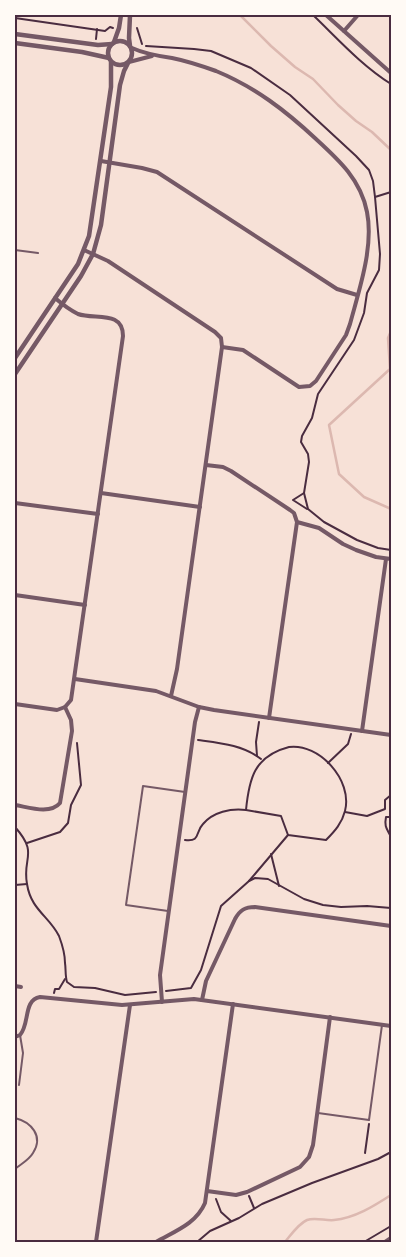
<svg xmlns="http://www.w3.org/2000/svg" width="406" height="1257" font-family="Montserrat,sans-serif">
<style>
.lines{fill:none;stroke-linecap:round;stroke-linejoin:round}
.stream{stroke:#dcb8b0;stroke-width:2.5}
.path{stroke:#4a2c40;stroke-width:2}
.service{stroke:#755966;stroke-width:2}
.minor{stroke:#755966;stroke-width:4}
.tertiary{stroke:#755966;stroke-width:4.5}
.neatline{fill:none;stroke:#4a2c40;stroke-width:2}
</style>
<rect width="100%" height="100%" fill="#f7e1d7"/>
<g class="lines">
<g class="stream">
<path d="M240,15l31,31 24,21 18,12 25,26 18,16 16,11 19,18"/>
<path d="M391,331l-3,7 2,31 -61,56 10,49 25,23 27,12"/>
<path d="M285,1242c6,-7 13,-18 22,-22 8,-3 19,1 27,0 21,-2 40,-14 57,-25"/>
</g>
<g class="path">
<path d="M313,15c25,24 48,50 78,69"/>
<path d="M15,18l90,13 5,-4 3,1"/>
<path d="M137,28l5,16"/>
<path d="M96,39l1,-10"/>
<path d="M146,46l48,3 17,2 40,17 39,27 66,61 13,14 4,11 2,16 5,57 -1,16 -12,23 -3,20 -10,27 -36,54 -6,24 -10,18 -1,6 7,12 1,8 -5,31 4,16 16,13 33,18 21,8 13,2"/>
<path d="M375,197l16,-5"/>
<path d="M304,493l-11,7 14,9"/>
<path d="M198,740c22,3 45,5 63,19"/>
<path d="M289,747c30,-4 64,33 56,64 -3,12 -10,20 -19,29l-38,-5 -7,-19 -35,-6c3,-31 8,-54 43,-63z"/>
<path d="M257,756l-1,-14 3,-20"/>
<path d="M328,763l20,-19 3,-10"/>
<path d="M345,812l22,4 18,-7v-9l6,-5"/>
<path d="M391,817h-5c-2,10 1,12 5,20"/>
<path d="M15,827c24,27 7,30 12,57 4,26 22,32 32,52 3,8 6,18 6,27 1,6 0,13 2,19l7,5 21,1 30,7 31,-3"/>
<path d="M185,840c16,2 10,-8 18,-16 10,-12 28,-16 43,-14"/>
<path d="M27,843l33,-11 8,-9 3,-18 10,-20 -4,-42"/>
<path d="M271,854l8,32"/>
<path d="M249,881l39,-46"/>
<path d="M15,885l12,-1"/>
<path d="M166,991l25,-3 10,-18 20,-64 28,-25 6,-3 13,1 36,20 19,6 18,2 26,-1 24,2"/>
<path d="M54,993l1,-4h4l6,-10"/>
<path d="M365,1153l4,-29"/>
<path d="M249,1196l5,12"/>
<path d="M216,1199l5,13 10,9"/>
<path d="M197,1242l13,-11 29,-13 23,-14 50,-21 66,-24 13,-7"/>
<path d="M364,1242l27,-16"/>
</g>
<g class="service">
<path d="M15,250l23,3"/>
<path d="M168,911l-42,-6 17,-119 42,6"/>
<path d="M19,1085l4,-32 -3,-18"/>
<path d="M318,1113l51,7 13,-95"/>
<path d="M15,1118c16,4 29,18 18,35 -4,7 -12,11 -18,16"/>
</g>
<g class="minor">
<path d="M326,15l65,58"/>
<path d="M344,31l14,-16"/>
<path d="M129,62l23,-6"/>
<path d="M101,161l41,7 15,4 180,117 20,6"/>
<path d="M84,250l24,11 107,71 6,6 1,9 21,3 56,37 11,-1 6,-5 30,-46 4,-11c9,-34 24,-77 17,-112 -6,-32 -28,-52 -51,-73 -30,-28 -61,-52 -100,-68 -14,-5 -29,-10 -44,-13 -14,-2 -27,-4 -40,-10"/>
<path d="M206,465l17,2 8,4 59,39 4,3 3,9 22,6 24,16 13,6 20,7 15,2"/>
<path d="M101,493l99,14"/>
<path d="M15,503l83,11"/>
<path d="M15,595l70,10"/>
<path d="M75,679l81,12 43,16 15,3 177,25"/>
<path d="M171,696l6,-27 45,-322"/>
<path d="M15,704l42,6 8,-3 6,-7 52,-364c0,-26 -28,-16 -45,-22 -8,-4 -16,-10 -23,-16"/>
<path d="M269,718l28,-196"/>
<path d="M362,731l24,-172"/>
<path d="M15,805c13,2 35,10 45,-2l12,-72 -1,-11 -6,-13"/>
<path d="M15,986l6,1"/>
<path d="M202,1000l4,-19 29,-62c5,-9 10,-12 20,-12l136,19"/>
<path d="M162,1002l-2,-27 35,-253 4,-15"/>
<path d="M15,1037l5,-2c10,-11 3,-35 20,-38l82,8 72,-6 197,27"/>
<path d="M207,1191l29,4 11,-3 53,-25 9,-10 4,-12 17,-128"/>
<path d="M96,1242l34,-237"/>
<path d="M156,1242c19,-11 40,-18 49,-39l28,-199"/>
<path d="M385,1242l6,-4"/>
</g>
<g class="tertiary">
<path d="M15,34l83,11 14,-1"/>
<circle cx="120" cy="53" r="12"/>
<path d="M114,42l5,-14 2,-13"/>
<path d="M15,43l67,9 27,6"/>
<path d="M130,46l-1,-8 1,-23"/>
<path d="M15,358l63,-94 11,-28 22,-149v-25"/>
<path d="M15,374l66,-98 12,-22 8,-29 19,-140 4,-14 4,-8"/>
</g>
</g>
<rect width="406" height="1257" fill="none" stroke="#fffaf5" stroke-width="32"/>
<rect x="16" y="16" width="374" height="1225" class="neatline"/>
</svg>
